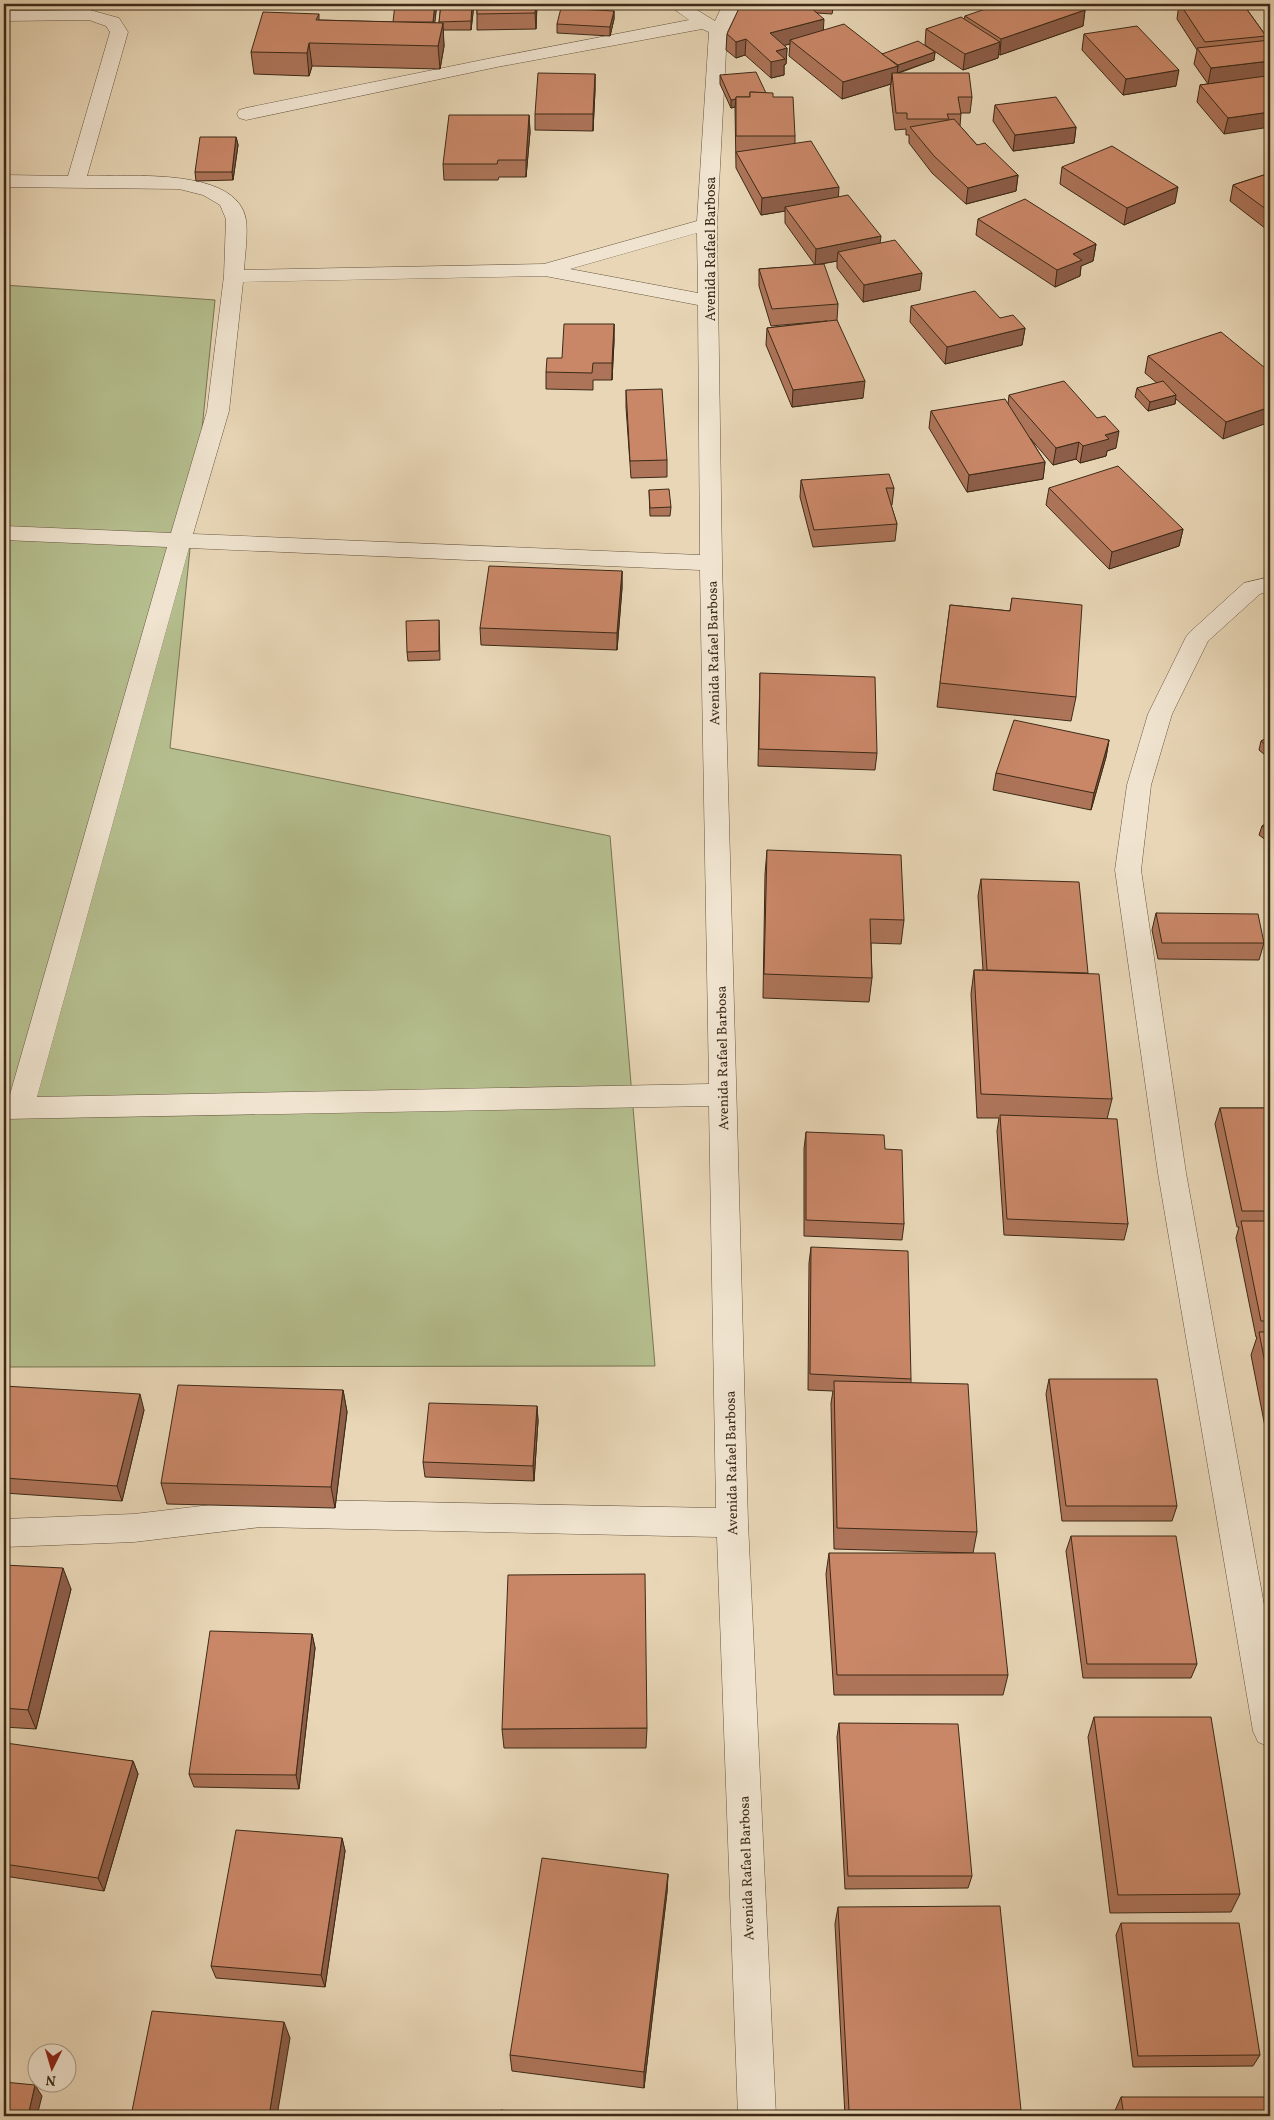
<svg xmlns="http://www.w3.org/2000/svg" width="1274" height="2120" font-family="Vollkorn,serif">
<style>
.green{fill:#b5be8e;stroke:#787452}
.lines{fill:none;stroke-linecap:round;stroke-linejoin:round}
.minor-casing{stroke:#67553f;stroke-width:1}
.minor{fill:#f0e4d0;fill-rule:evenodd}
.wall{fill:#ad7459;stroke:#3c2a17}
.shaded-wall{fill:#8d5e49;stroke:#3c2a17}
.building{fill:#c98768;stroke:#3c2a17}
.labels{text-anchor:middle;stroke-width:4.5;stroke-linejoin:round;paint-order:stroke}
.street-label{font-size:14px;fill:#3c2a17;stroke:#f0e4d0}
</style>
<rect width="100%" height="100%" fill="#e8d6b6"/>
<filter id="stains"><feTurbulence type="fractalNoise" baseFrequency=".004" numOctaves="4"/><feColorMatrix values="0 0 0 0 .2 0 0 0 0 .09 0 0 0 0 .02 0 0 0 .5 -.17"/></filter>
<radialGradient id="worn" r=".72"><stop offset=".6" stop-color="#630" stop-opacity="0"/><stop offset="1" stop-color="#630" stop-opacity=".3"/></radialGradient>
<path class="green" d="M4,285l211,15 -45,448 440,88 45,530 -651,1z"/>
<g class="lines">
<defs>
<g id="minor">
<path d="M667,4h20l28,17 8,-17h18l-14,28 -10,192 5,339 26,960 28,593h-38l-21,-579 -456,-10 -127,15 -130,5v-28l130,-5 127,-15 455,9 -7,-402 -705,13v-20l5,-1 158,-551 -163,-7v-14l167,7 36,-122 17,-135 2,-57 -6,-14 -17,-10 -24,-6 -175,-2v-12l64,1 42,-144 -4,-6 -17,-6 -85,1v-10l86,-1 29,8 9,14 -41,144c39,1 151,-10 159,44 2,15 -1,34 -2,50l300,-6 153,-43 12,-189 -7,-3 -205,38 -251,53 -7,-2 -2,-4 2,-4 7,-2 251,-51 192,-37zM697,233l1,60 -128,-24zM545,276l153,29 2,250 -507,-21 36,-123 14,-129zM189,548l511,22 9,514 -672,13z"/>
<path d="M1270,577v14l-10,3 -52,47 -36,73 -21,71 -10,85 45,303 84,465v109l-12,-5 -5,-11 -95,-558 -43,-303 12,-85 21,-71 38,-77 4,-5 54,-49z"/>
</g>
</defs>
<use href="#minor" class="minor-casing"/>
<use href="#minor" class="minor"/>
</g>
<g class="wall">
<path d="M437,4l-3,19h5l2,-19h33l-3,26h-28l1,16 -4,23 -128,-3 -3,10 -55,-2 -3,-22 68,-38v6l74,2z"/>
<path d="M477,4h60l-1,25 -59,1z"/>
<path d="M802,4h32l-2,10 -15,-1 6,17 59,24 53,-2 -1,8 -35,13 73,24 -2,16h-9l-1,13 17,19 41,30 -2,16 -50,13 -34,-31 -23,-30v-8h-3v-6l-11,1 -5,-41 1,-5 -49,15 -53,-43 1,-12 -6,1 3,3 -1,16 -2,1v10l-13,3 -26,-23 -9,3 -10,-8 1,-16 74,-28z"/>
<path d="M1179,4h64l23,32 -1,4h5v37h-3l-43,57 -27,-32 3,-17 23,-3 -15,2 -14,-20 3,-14 -20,-31z"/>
<path d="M1085,10l-2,16 -83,29 -2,-1v4l-35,12 -38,-25 1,-16 38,-10 1,-3z"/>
<path d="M614,11v8l-4,17 -53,-3v-9z"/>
<path d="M1084,34l92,52 -53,9 -41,-45z"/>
<path d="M595,74v16l-2,41 -58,-1v-16z"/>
<path d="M720,75l46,18 7,4 22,39v7l43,54 42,46 40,47 -57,12 -26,-34v-7l-16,3 17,40 -1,16 26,78 -71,9 -26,-62 1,-17 60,-7 -56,5 -12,-40v-17l56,-4 -30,-42v-12l-24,4 -25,-47 -1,-61 -4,1 -11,-24z"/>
<path d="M995,105l81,22 -2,16 -61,8 -20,-30z"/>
<path d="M529,115l1,17 -4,45h-27l-1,3h-54l-1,-16z"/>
<path d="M236,137l2,8 -5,35 -37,1 -1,-9z"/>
<path d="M1062,167l113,36 -51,22 -64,-41z"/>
<path d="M1270,173v59l-40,-31 3,-16z"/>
<path d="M978,219l118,25 -3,17 -12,5 -1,10 -25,11 -79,-52z"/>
<path d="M911,306l89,12 25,10 -3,17 -77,19 -35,-42z"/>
<path d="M614,324v17l-2,39h-19v10l-47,-1v-17l16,-14z"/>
<path d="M1148,356l122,16 -47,67 -47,-40 -1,5 -27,7 -13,-14 2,-9 20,-5 -12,-10z"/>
<path d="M626,390l41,70v17l-36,1 -5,-71z"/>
<path d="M1009,395l107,53 -9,3 -1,5 -26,7 -4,-4 -23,6 -23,-27 15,24 -2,17 -76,13 -38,-64 2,-17 77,-7z"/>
<path d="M801,480l93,8 -2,17h-1l6,19 -2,17 -82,6 -13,-50z"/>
<path d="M1049,488l134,41 -4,17 -70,23 -63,-64z"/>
<path d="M649,490l22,17 -1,9h-20z"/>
<path d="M622,571v17l-5,62 -136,-5 -1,-17z"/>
<path d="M1012,598l64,99 -5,24 -134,-14 13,-102 60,6z"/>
<path d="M439,620l1,40 -32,1 -1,-9z"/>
<path d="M760,673l117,80 -2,17 -117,-4z"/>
<path d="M1270,737v22l-11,-9 2,-9z"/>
<path d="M1109,740l-3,17 -15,53 -98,-20 3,-17z"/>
<path d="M1270,821v22l-11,-8 3,-9z"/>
<path d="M767,850l137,70 -3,24 -30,-1 1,35 -3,24 -106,-4 2,-124z"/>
<path d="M981,879l107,95 24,125 -5,20 21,105 -4,16 -120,-5 -7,-104 2,-13h-22l-6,-124 3,-24h9l-5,-74z"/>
<path d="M1156,913l108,30 -5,17 -101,-1 -6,-29z"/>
<path d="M1220,1108h50v334h-2l-17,-87 6,-18h-1l-20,-99 3,-11h-2l-22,-103z"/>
<path d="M806,1132l79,17 19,75 -2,16 -98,-4v-87z"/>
<path d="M811,1247l100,132v4l66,149 -4,21 -139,-4 -3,-146 2,-12 -25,-1 1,-127z"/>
<path d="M1049,1379l128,127 -5,15h-110l-16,-127z"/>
<path d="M4,1386l140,24 -22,91 -118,-8z"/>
<path d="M343,1390l4,22 -12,96 -168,-4 -6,-21z"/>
<path d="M537,1406l1,15 -4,60 -109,-4 -2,-15z"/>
<path d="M1071,1536l126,128 -6,14h-108l-17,-127z"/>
<path d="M829,1553l179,122 -5,20h-169l-8,-121z"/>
<path d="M4,1565l67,24 -35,140 -32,-2z"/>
<path d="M312,1634l3,14 -16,141 -105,-2 -5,-13z"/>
<path d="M1094,1717l146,177 -9,18 -121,1 -22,-176z"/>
<path d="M839,1723l133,153 -4,12 -123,1 -8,-152z"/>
<path d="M647,1728l-1,20h-142l-2,-19z"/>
<path d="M4,1750l129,11 5,13 -34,117 -100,-15z"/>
<path d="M342,1838l3,13 -20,136 -109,-9 -5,-12z"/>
<path d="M668,1874l-1,18 -23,196 -132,-17 -2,-16z"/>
<path d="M838,1907l183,203 -2,6h-174l-10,-192z"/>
<path d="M1121,1923l139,132 -7,11 -120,1 -17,-132z"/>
<path d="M1121,2097l149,19h-156v-3z"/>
</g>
<g class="shaded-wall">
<path d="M435,4h2l-3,26 -1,-8z"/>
<path d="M472,4h2l-3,26v-9z"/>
<path d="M536,4h1l-1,25 -1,-16z"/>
<path d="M1085,10l-2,16 -83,29 1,-16z"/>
<path d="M614,11v8l-4,17v-9z"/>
<path d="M824,19l-1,17 -33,4v4l-20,5v-16z"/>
<path d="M443,23l1,23 -4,23 -2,-23z"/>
<path d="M746,39l-1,16 -9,3v-16z"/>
<path d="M1000,42l-2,16 -35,12 2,-16z"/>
<path d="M309,43l3,23 -3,10 -2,-23z"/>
<path d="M787,48l-1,16 -2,1v10l-13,3v-16l5,-11z"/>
<path d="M935,52l-1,8 -37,13 1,-8z"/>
<path d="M1270,61v16l-62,7 3,-16z"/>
<path d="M898,66l-2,16 -4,-9 -1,11 -49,15 1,-17z"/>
<path d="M1179,70l-3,16 -53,9 3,-16z"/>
<path d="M595,74v16l-2,41v-17z"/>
<path d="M736,99l-1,8 -4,1v-8z"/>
<path d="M1270,112v15l-46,7 4,-16z"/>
<path d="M529,115l1,17 -4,45v-17z"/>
<path d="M1076,127l-2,16 -61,8 2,-16z"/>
<path d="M236,137l2,8 -5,35 -1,-8z"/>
<path d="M1018,175l-2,16 -50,13 2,-16z"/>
<path d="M839,187l-1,17 -53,3v4l-24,4 1,-17z"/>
<path d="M1178,187l-3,16 -51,22 3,-17z"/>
<path d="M881,236l-2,16h-41l-1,9 -22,4 1,-16z"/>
<path d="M1096,244l-3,17 -12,5 -1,10 -25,11 2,-17 16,-16z"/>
<path d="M922,273l-2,17 -57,12 1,-17z"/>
<path d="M614,324v17l-2,39v-17z"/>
<path d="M1025,328l-3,17 -77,19 2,-17z"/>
<path d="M865,381l-2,17 -71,9 1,-17z"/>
<path d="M1176,395l-1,9 -27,7 2,-9z"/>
<path d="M1270,407v15l-47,17 3,-17z"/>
<path d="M1119,431l-3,17 -9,3 -1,5 -26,7 3,-17 22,-11z"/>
<path d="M1079,442l-3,17 -23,6 3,-17z"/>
<path d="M1045,462l-2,17 -76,13 2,-17z"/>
<path d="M1183,529l-4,17 -70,23 3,-17z"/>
<path d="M622,571v17l-5,62v-17z"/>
<path d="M1109,740l-3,17 -15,53 3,-17z"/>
<path d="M343,1390l4,22 -12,96 -4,-21z"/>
<path d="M140,1394l4,16 -22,91 -5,-15z"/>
<path d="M537,1406l1,15 -4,60 -1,-15z"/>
<path d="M63,1568l8,21 -35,140 -8,-19z"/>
<path d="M312,1634l3,14 -16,141 -3,-14z"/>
<path d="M133,1761l5,13 -34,117 -6,-13z"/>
<path d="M342,1838l3,13 -20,136 -4,-12z"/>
<path d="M668,1874l-1,18 -23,196v-16z"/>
<path d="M284,2022l6,16 -13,78h-8z"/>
<path d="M35,2085l7,11 -5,20h-9z"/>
</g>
<g class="building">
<path d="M395,4h40l-2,18h-40z"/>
<path d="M441,4h31l-1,17 -32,1z"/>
<path d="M477,4h59l-1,9 -58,1z"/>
<path d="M741,4h54l16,4 13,11 -54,14 17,15 -11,3 9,8 -14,3 -25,-23 -10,3 -9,-8z"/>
<path d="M802,4h31v2z"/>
<path d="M1000,4h75l10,6 -84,29 -36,-23z"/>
<path d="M1180,4h63l23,32 -61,6z"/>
<path d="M561,8l53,3 -4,16 -53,-3z"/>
<path d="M263,12l56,2 -3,6 127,3 -5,23 -129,-3 -2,10 -56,-1z"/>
<path d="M961,17l39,25 -35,12 -39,-25z"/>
<path d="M844,24l54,42 -55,16 -53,-42z"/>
<path d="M1137,26l42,44 -53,9 -42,-45z"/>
<path d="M1270,40v21l-59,7 -14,-20z"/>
<path d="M918,41l17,11 -37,13 -16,-11z"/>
<path d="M756,72l10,21 -16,-1v5h-14v2l-5,1 -11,-25z"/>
<path d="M538,73l57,1 -2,40h-58z"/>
<path d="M892,73h77l3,24h-14l3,17h-14l2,5h-42v-6h-11z"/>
<path d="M1266,76l4,5v31l-42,6 -28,-33z"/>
<path d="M750,92l23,1v4h20l2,39h-59v-39h14z"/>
<path d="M1056,97l20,30 -61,8 -20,-30z"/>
<path d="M449,115h80l-3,45h-28l-1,4h-54z"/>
<path d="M954,119l23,26 8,-2 33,32 -50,13 -34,-32 -24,-29z"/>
<path d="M200,137h36l-4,35h-37z"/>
<path d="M811,141l28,46 -77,11 -26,-46z"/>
<path d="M1112,146l66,41 -51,21 -65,-41z"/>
<path d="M1270,173v39l-37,-27z"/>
<path d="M848,195l33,41 -65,13 -31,-42z"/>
<path d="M1025,199l71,45 -23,10 9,6 -25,10 -79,-51z"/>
<path d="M895,240l27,33 -58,12 -26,-33z"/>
<path d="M824,264l14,40 -66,5 -13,-40z"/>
<path d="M975,291l25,27 13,-3 12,13 -78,19 -36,-41z"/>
<path d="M837,320l28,61 -72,9 -26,-62z"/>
<path d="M564,324h50l-2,39h-19l-1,10 -46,-1 1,-14h15z"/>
<path d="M1221,332l49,40v35l-44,15 -78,-66z"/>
<path d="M1064,381l33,37 8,-2 14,15 -14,4 4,4 -26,7 -4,-4 -23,6 -47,-53z"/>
<path d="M1163,381l13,14 -26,7 -13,-14z"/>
<path d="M662,389l5,71 -37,1 -4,-71z"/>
<path d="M1005,399l40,63 -76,13 -38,-64z"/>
<path d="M1118,466l65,63 -71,23 -63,-64z"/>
<path d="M889,474l5,14h-8l11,36 -83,6 -13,-50z"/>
<path d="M669,489l2,18 -21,1 -1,-18z"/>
<path d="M489,566l133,5 -5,62 -137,-5z"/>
<path d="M1012,598l70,7 -6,92 -136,-14 10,-78 60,6z"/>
<path d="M439,620v31l-32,1 -1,-31z"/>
<path d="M760,673l115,4 2,76 -118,-4z"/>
<path d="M1014,720l95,20 -15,53 -98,-20z"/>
<path d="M1270,737v11l-9,-7z"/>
<path d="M1270,821v11l-8,-6z"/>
<path d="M767,850l134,5 3,65 -34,-1 2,59 -108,-4z"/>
<path d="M981,879l98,3 9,91 -101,-3z"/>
<path d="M1156,913l102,1 6,29h-102z"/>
<path d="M974,970l125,4 13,125 -131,-5z"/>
<path d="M1220,1108h50v103h-28z"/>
<path d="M1000,1115l117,4 11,105 -121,-5z"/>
<path d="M806,1132l78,3 1,14 17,1 2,74 -98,-4z"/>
<path d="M1241,1221h29v100h-9z"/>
<path d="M811,1247l97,4 3,128 -101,-5z"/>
<path d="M1259,1332h11v57z"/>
<path d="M1049,1379h108l20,127h-111z"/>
<path d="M834,1381l134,3 9,148 -140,-4z"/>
<path d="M178,1385l165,5 -12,97 -170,-4z"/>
<path d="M4,1386l136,8 -23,92 -113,-8z"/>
<path d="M429,1403l108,3 -4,60 -110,-4z"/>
<path d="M1071,1536h105l21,128h-110z"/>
<path d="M829,1553h166l13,122h-171z"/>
<path d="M4,1565l59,3 -35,142 -24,-2z"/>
<path d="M645,1574l2,154 -145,1 6,-154z"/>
<path d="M210,1631l102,3 -16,141 -107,-1z"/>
<path d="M1094,1717h117l29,177 -122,1z"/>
<path d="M839,1723l119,1 14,152h-124z"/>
<path d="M6,1743l127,18 -35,117 -94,-14v-114z"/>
<path d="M236,1830l106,8 -21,137 -110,-9z"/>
<path d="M542,1858l126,16 -24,198 -134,-17z"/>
<path d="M1000,1906l21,204h-172l-11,-203z"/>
<path d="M1121,1923h118l21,132 -122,1z"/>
<path d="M152,2011l132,11 -15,94h-138z"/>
<path d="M4,2082l31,3 -7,31h-24z"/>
<path d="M1121,2097h146l3,19h-146z"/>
<path d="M501,2110l45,6h-46z"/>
</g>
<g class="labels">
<g class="street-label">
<text transform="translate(710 249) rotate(-90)" y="5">Avenida Rafael Barbosa</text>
<text transform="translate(713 653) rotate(-91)" y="5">Avenida Rafael Barbosa</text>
<text transform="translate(722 1058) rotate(-91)" y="5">Avenida Rafael Barbosa</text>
<text transform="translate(731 1463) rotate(-91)" y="5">Avenida Rafael Barbosa</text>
<text transform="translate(746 1868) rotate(-92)" y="5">Avenida Rafael Barbosa</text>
</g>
</g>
<rect width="1274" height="2120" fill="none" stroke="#e8d6b6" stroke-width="20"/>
<rect x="5" y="5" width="1264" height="2110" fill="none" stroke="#3c2a17" stroke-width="2.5"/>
<rect x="10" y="10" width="1254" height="2100" fill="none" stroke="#3c2a17"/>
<g transform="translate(52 2068) rotate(185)"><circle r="24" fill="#f0e4d0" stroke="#a89a86"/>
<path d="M0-4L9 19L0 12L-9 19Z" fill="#8f2418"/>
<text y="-8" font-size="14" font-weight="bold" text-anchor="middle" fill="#3c2a17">N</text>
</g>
<rect width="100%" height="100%" filter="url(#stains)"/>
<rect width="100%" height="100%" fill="url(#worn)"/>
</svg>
